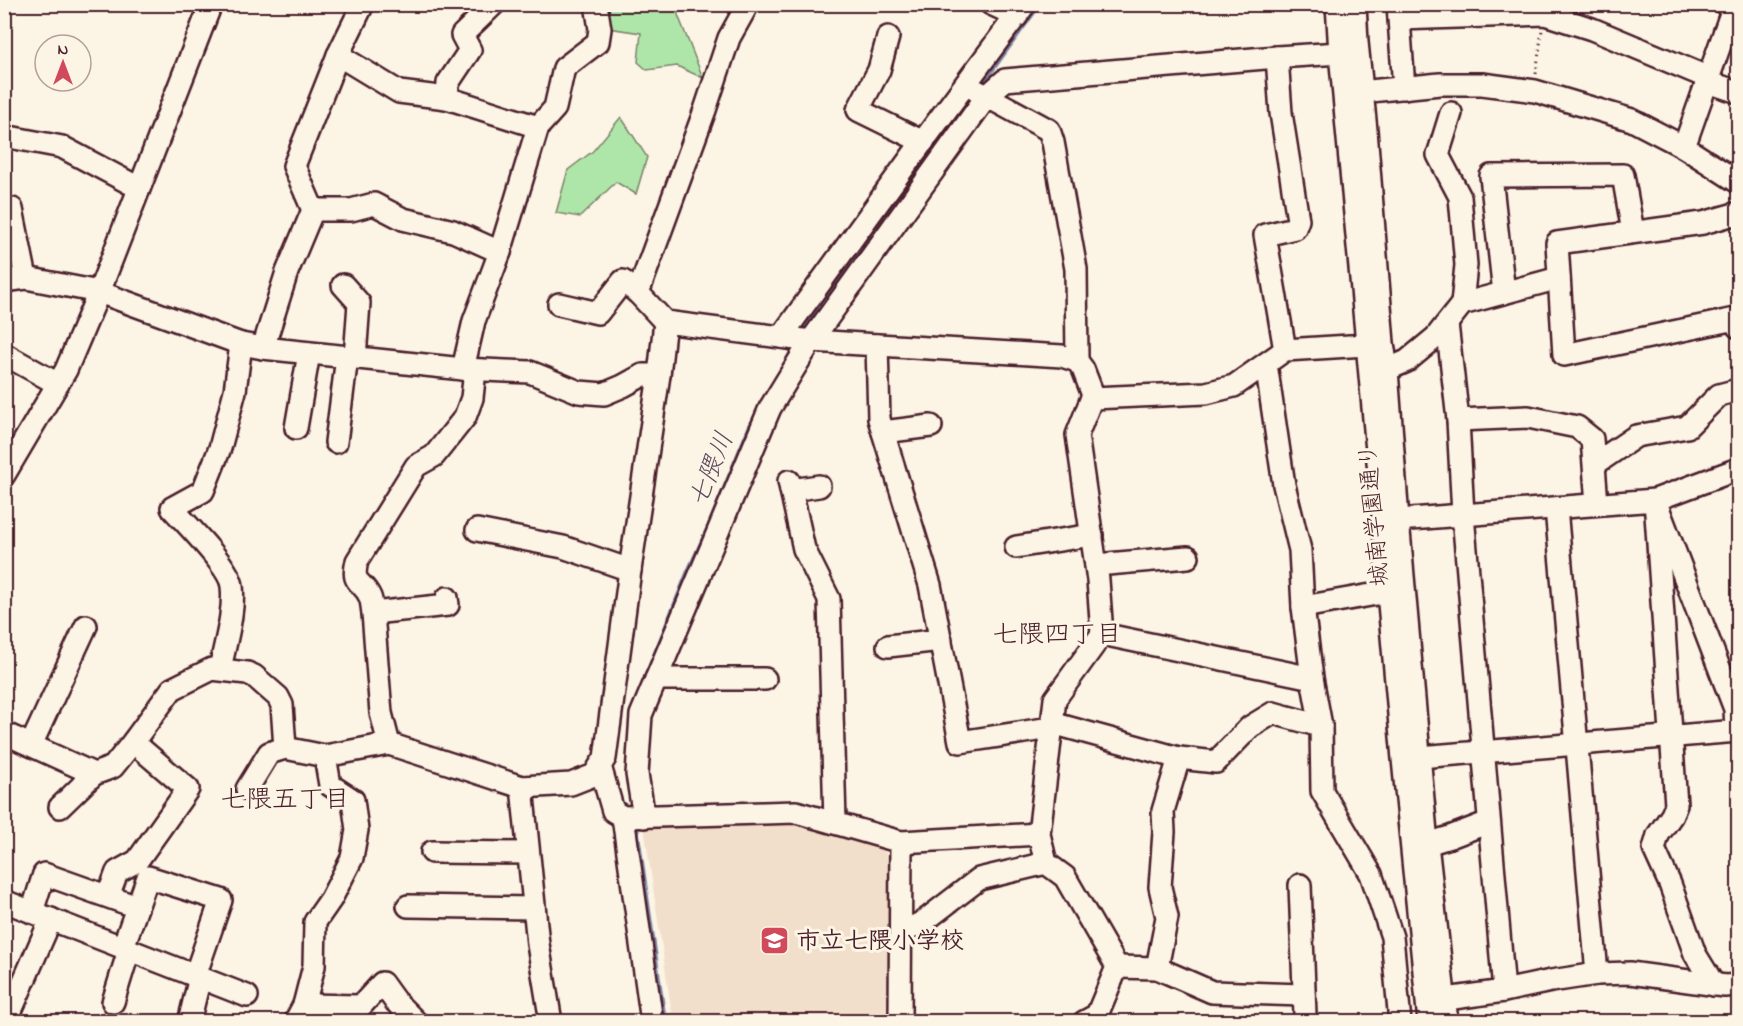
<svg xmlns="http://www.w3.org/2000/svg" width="1743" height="1026" font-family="'Indie Flower','Klee One',sans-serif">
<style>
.built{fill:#f2dfcb}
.green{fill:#aee6a9;stroke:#7c826a;stroke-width:1.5}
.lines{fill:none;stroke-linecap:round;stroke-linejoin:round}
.stream{stroke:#7f89a9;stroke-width:4.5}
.minor-casing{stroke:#4a1f2b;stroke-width:26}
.path{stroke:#4a1f2b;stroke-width:3;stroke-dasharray:1.5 4.5;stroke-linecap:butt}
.minor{stroke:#fcf5e5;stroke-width:21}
.labels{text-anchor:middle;stroke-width:6;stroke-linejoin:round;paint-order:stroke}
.street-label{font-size:24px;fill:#4a1f2b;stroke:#fcf5e5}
.poi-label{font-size:24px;font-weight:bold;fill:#4a1f2b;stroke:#fcf5e5;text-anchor:start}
.water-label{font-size:26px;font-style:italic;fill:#604b60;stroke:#fcf5e5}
.neighbourhood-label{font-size:26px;fill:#4a1f2b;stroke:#fcf5e5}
</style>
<rect width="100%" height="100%" fill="#fcf5e5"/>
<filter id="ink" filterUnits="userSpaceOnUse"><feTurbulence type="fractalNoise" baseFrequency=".0167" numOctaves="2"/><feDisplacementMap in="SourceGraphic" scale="12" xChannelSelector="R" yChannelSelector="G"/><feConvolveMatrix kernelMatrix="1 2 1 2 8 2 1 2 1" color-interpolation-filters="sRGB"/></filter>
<g filter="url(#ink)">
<path class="built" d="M785,818l89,22 16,18 -1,163h-216l-29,-193z"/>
<g class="green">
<path d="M604,5h73l1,10 25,63 -26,-12 -30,4 -9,-8 3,-29 -33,-5z"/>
<path d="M621,117l26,40 -11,37 -20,-12 -36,35 -24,-4 12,-43 25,-19z"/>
</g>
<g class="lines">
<g class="stream">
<path d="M980,87l60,-83"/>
<path d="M803,333l15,-23 155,-214"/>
<path d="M783,367l12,-22"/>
<path d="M647,673l40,-99 20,-44 42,-102 9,-17"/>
<path d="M636,822l29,200"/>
</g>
<defs>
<g id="minor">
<path d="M991,4l26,12"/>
<path d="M1337,4l3,49 44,473 4,66 15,167 26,263"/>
<path d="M1355,4l2,38 9,88 17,213 4,27 11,150 29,324 20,178"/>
<path d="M1398,5l6,83"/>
<path d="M1399,19l146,-5 47,15 117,49"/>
<path d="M888,37l-9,33 -21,40 65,32"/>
<path d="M338,55l61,37 48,6 91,29"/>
<path d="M1277,57l4,56 17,107 -3,8 -30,7 20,115"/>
<path d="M1708,82l30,10"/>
<path d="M977,91l72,39 4,12 23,127 1,92"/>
<path d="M1350,93l90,-9h42l53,7 97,29 52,27 54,35"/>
<path d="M447,98l1,-15 22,-33 -8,-15 32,-31"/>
<path d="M1451,113l-13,42 22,42 6,68 -4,39"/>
<path d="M4,136l58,11 77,41"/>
<path d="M1684,147l49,-139 -8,-4"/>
<path d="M4,208l8,1 14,69"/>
<path d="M313,210h38l23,-6 29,15 50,12 47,21"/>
<path d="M1738,213l-35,10 -146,20 7,112 171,-36 3,8"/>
<path d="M4,281l22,-3 73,14 142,52 22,4 200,21 67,3 49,20 25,2 19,-8 20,-11h16"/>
<path d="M343,285l16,18 -4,55"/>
<path d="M638,293l67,-183 24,-72 19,-34"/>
<path d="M1504,293l-13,-117 132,-1 10,57"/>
<path d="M559,304l39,9 25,-32 15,12 27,29 146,19 251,15 15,5 6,8 10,26 -16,40 21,145 4,54 -47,65 -16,135 7,29 19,14 52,90 -20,48 -13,7"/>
<path d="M1447,324l11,96 5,95 41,476"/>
<path d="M781,337l134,-185 110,-148"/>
<path d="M877,345l2,74 51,166 30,157 91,-14"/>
<path d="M263,348l24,-76 26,-62 -19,-44 44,-111 25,-51"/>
<path d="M4,354l54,30"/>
<path d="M1266,364l18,121 16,65 3,57 9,71 9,48 1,65 49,83 21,63 8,85"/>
<path d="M463,369l11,-48 26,-69 38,-125 17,-19 9,-40 34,-26 2,-13 -4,-25"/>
<path d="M1375,375l32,-14 29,-24 26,-33 97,-26"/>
<path d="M1092,398l114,-5 28,-7 51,-36 81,-5"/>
<path d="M1458,420l70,-3 49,10 15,12 5,65"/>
<path d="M296,428l13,-75"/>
<path d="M883,432l48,-6"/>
<path d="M336,442l11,-85"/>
<path d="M1595,464l41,-28 51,-9 32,-32 19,-5"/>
<path d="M4,475l62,-105 33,-78 112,-288"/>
<path d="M789,481l15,68 25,50 6,224"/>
<path d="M791,490l28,-4"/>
<path d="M1556,508l41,466"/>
<path d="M1398,520l257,-20 21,305 -4,10 -14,20 -4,14 16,35 25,70 19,31"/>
<path d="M477,530l86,17 67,23"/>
<path d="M1016,547l76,-12"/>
<path d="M1096,565l92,-8"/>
<path d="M1303,607l85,-15"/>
<path d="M373,613l75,-8 -1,-7"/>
<path d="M1102,634l210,44"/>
<path d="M888,646l53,-6"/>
<path d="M220,669c5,-25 15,-58 12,-83 -2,-19 -46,-62 -60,-78l31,-17 17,-43 15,-57 6,-47"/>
<path d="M656,679h109"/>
<path d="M1052,723l127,35 37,4 34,-35 23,-14 48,13"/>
<path d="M1736,731l-1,-22 -80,-209 83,-31"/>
<path d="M4,733l90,41 19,-7 20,-25 39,-53 40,-20 35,4 7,3 24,21 4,8 3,43 40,8 64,-12 133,43 49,-3 23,-9 11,-17 25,-188 29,-195 6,-53"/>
<path d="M389,744l-8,-31 -8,-100c-1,-5 -1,-11 -3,-16 -8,-18 -19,-11 -13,-36l59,-95 18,-10 31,-39 7,-19 3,-28"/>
<path d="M31,745l55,-119"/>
<path d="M1407,758l331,-27"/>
<path d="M600,766l13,45 10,6 173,-5 105,30 138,-8"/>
<path d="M522,787l16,157 13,78"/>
<path d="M247,789l22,-36 16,-5"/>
<path d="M60,807l34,-33"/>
<path d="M623,817l29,205"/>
<path d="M644,817l-7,-43 4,-59 129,-307 41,-67 176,-245 18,-16 272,-23 63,-4"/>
<path d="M1427,844l23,-7 39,-15"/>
<path d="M432,852l95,1"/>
<path d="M1300,885l5,130 -2,7"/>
<path d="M108,896l9,-24 20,-11 51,-72 -55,-47"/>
<path d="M4,901l243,95"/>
<path d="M408,906l126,2"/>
<path d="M32,912l12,-38 93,33"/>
<path d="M901,933l22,-11 56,-43 67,-16"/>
<path d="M123,947l25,-70 73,23 -26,76"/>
<path d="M1117,967l40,1 55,24 92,3"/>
<path d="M1157,968l10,-51 -7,-30 4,-55 -1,-21 16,-53"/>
<path d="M1446,999l58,-8 47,-10 46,-7 33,-1 95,13 13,-1"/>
<path d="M113,1002l16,-52"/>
<path d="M304,1005l57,1 21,-23 13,18 21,21"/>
<path d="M6,1022l45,-103"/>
<path d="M189,1022l11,-45"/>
<path d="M295,1022l9,-17 10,-39 1,-44 16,-23 21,-41 5,-28 -4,-30 -23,-15 -5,-29"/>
<path d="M900,1022l1,-180"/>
</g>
</defs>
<use href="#minor" class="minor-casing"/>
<path class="path" d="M1536,74l6,-44"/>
<use href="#minor" class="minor"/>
</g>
</g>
<defs>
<symbol id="school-square" viewBox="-11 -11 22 22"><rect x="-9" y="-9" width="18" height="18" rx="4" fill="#d1495b" stroke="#fcf5e5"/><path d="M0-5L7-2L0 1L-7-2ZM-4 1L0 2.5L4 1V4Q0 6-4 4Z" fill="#fff"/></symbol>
</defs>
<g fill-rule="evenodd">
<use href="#school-square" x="758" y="924" width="33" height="33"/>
</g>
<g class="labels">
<g class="street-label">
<text transform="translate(1373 515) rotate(-95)" y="8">城南学園通り</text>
</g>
<g class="poi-label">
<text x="796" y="948">市立七隈小学校</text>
</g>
<g class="water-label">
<text transform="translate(710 469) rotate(-68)" y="9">七隈川</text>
</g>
<g class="neighbourhood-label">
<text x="1057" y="642">七隈四丁目</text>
<text x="285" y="807">七隈五丁目</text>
</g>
</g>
<rect width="1743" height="1026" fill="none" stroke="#fcf5e5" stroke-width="24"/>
<rect x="12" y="12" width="1719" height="1002" fill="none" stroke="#4a1f2b" stroke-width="2" filter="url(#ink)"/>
<g transform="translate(63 63)"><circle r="28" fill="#fcf5e5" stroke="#b59f9b" stroke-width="1.5"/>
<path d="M0-4.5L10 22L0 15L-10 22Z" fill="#d1495b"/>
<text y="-9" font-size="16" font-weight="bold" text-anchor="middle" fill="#4a1f2b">N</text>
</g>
</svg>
